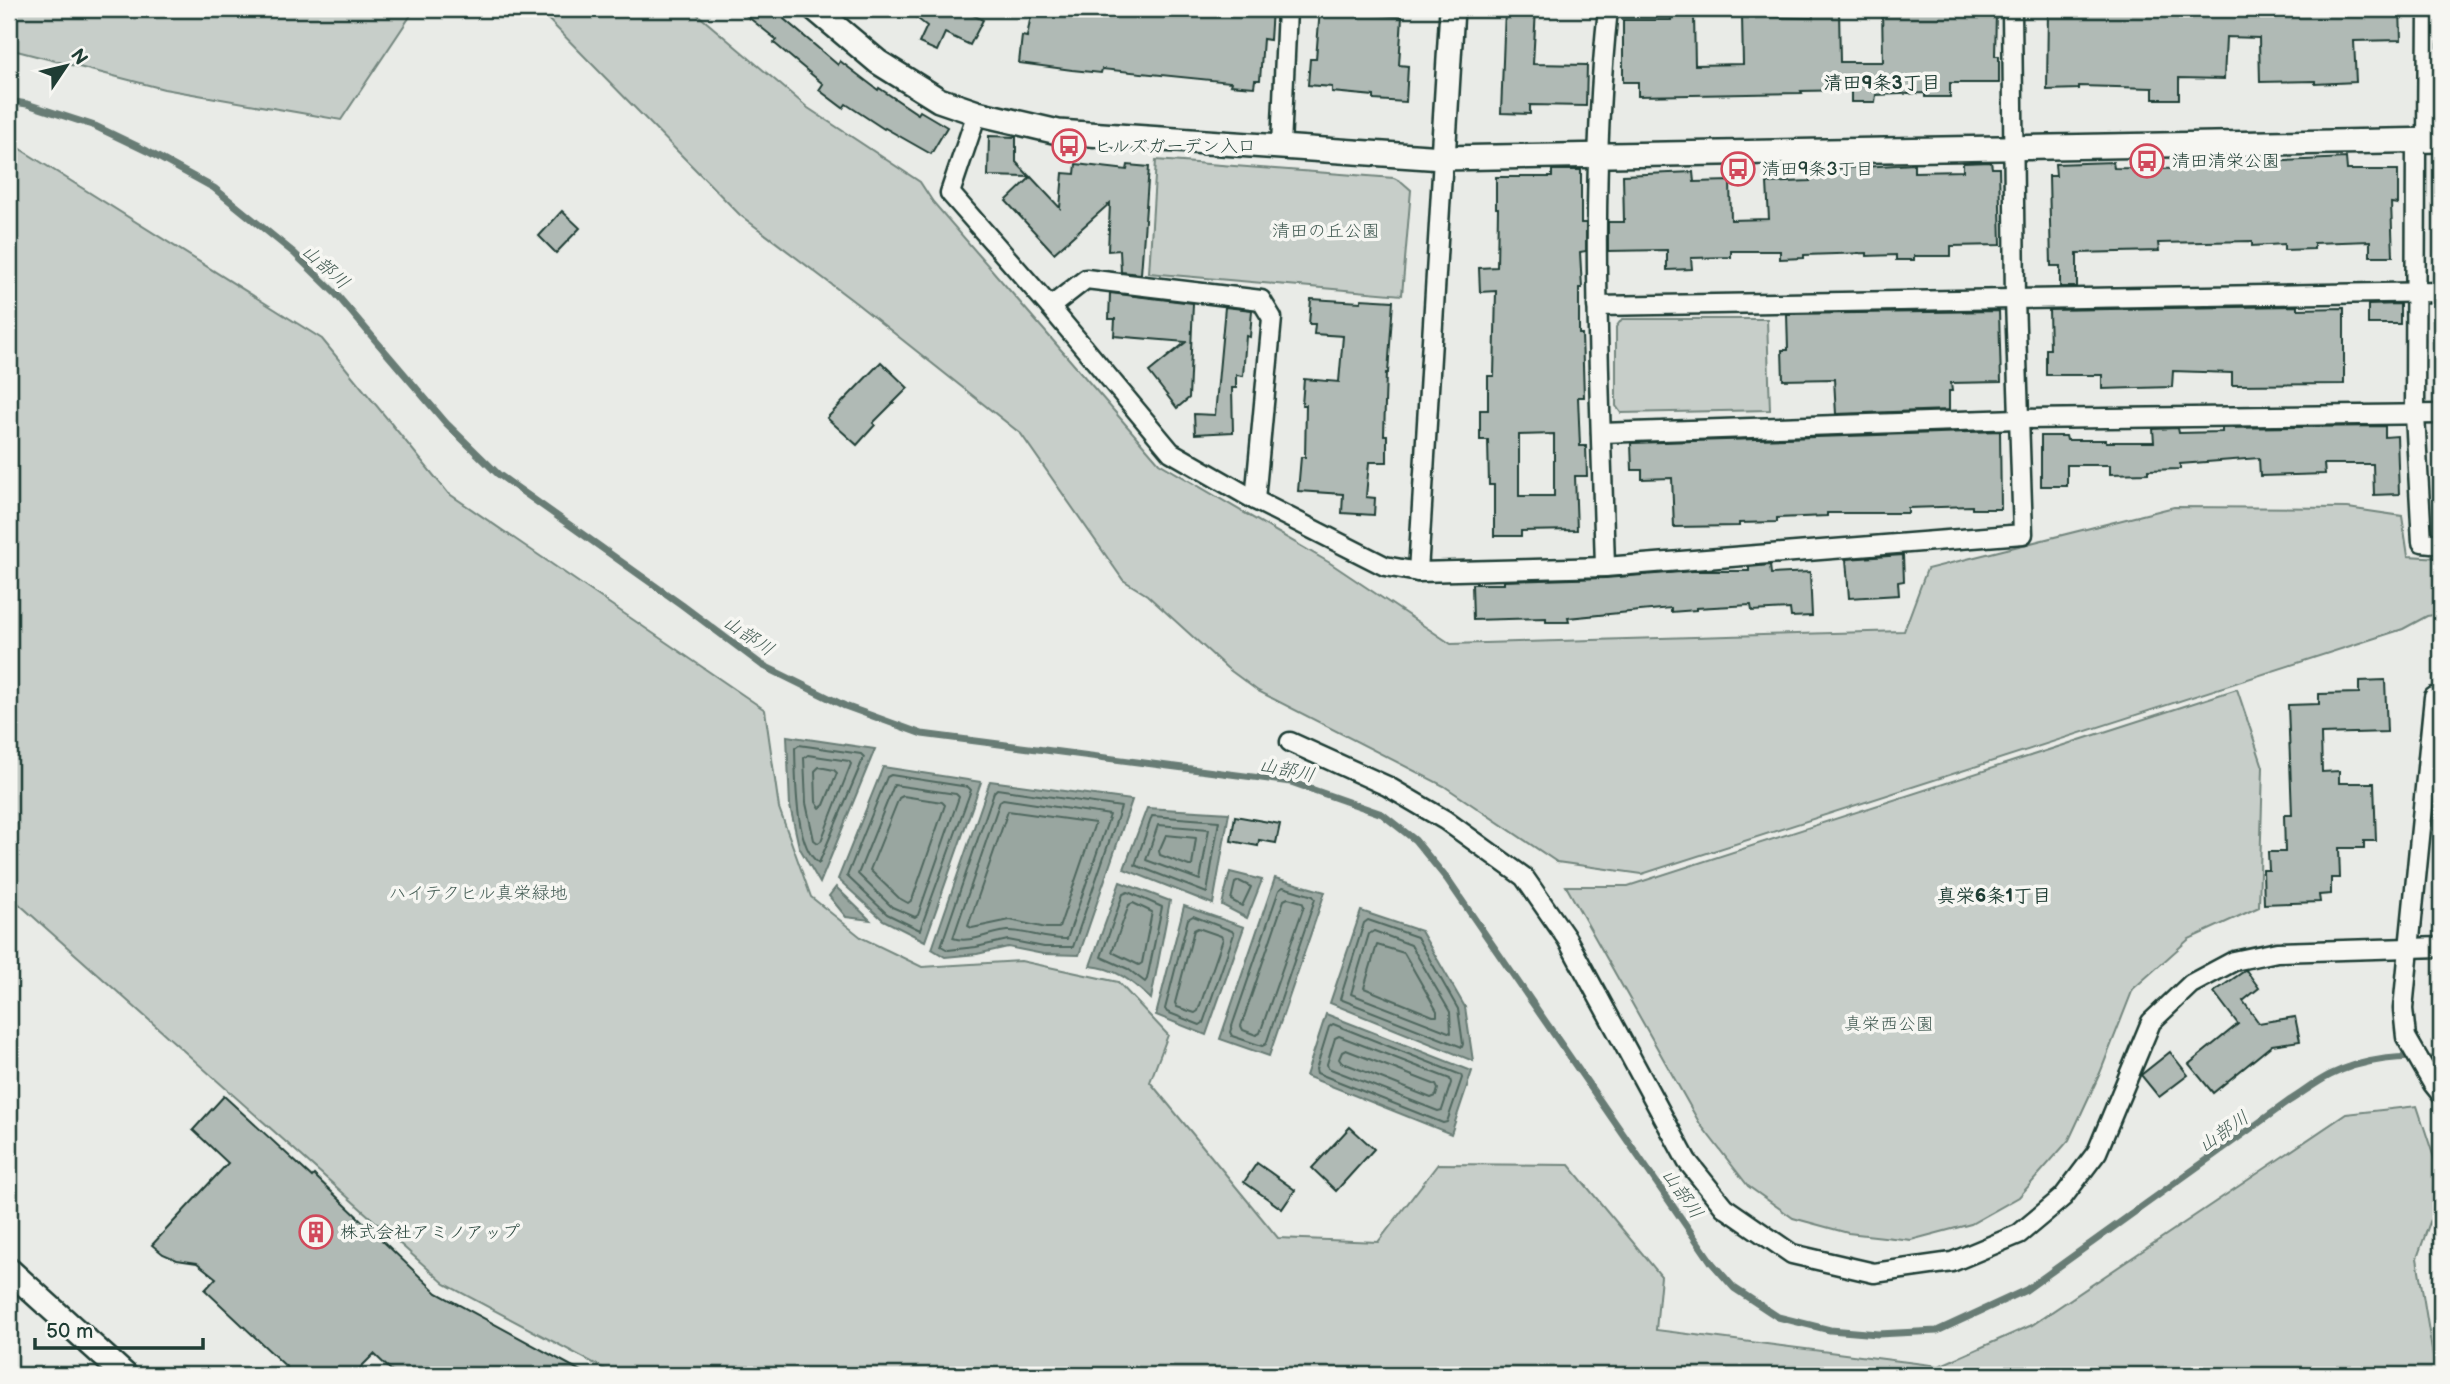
<svg xmlns="http://www.w3.org/2000/svg" width="2450" height="1384" font-family="'Balsamiq Sans','Klee One',sans-serif">
<style>
.green{fill:#c7cec9;stroke:#73867e;stroke-width:2}
.water{fill:#99a6a0;stroke:#687c75;stroke-width:2}
.lines{fill:none;stroke-linecap:round;stroke-linejoin:round}
.shore{stroke:#50675f;stroke-width:2}
.stream{stroke:#687c75;stroke-width:7}
.building{fill:#b0bab5;stroke:#1f3d34;stroke-width:2;fill-rule:evenodd}
.minor-casing{stroke:#1f3d34;stroke-width:23}
.tertiary-casing{stroke:#1f3d34;stroke-width:28}
.minor{stroke:#f6f6f2;stroke-width:18}
.tertiary{stroke:#f6f6f2;stroke-width:23}
.labels{text-anchor:middle;stroke-width:7;stroke-linejoin:round;paint-order:stroke}
.poi-label{font-size:18px;fill:#1f3d34;stroke:#f6f6f2;text-anchor:start}
.park-label{font-size:18px;fill:#415a52;stroke:#f6f6f2}
.neighbourhood-label{font-size:19px;font-weight:bold;fill:#1f3d34;stroke:#f6f6f2}
.water-label{font-size:19px;font-style:italic;fill:#445c54;stroke:#f6f6f2}
</style>
<rect width="100%" height="100%" fill="#e9ebe7"/>
<filter id="ink" filterUnits="userSpaceOnUse"><feTurbulence type="fractalNoise" baseFrequency=".0143" numOctaves="2"/><feDisplacementMap in="SourceGraphic" scale="14" xChannelSelector="R" yChannelSelector="G"/><feConvolveMatrix kernelMatrix="1 2 1 2 8 2 1 2 1" color-interpolation-filters="sRGB"/></filter>
<g filter="url(#ink)">
<g class="green">
<path d="M9,9h406l-74,111 -177,-31 -155,-40z"/>
<path d="M538,9h153l117,99 112,74 13,20 226,261 171,100 121,81 453,-13 23,-62 247,-62 174,1 54,8 6,40 33,2v56l-14,2 -24,13 -761,245 -85,-12 -113,-76 -186,-95 -31,-23 -80,-73 -24,-15 -102,-146 -165,-131 -116,-88z"/>
<path d="M9,142l313,197 126,154 317,217 14,98 32,89 51,41 60,29 99,-6 97,21 50,53 -18,47 128,156 100,4 60,-78 131,1 92,111 -5,54 283,36 93,-41 314,-211 71,-8 24,73v12l-24,67 19,117h-1820l-171,-91 -436,-389z"/>
<path d="M1156,160l238,18 8,4 9,8 -9,105 -253,-22z"/>
<path d="M1622,319h145l3,91 -149,3 -5,-7v-79z"/>
<path d="M2237,689l26,78 -4,140 -70,32 -56,50 -33,84 -31,67 -50,57 -48,27 -60,16 -63,-7 -55,-15 -45,-32 -48,-62 -134,-238h62z"/>
</g>
<g class="water">
<path d="M787,736l88,13 -55,134 -21,-36 -9,-41z"/>
<path d="M883,767l98,15 -56,159 -42,-21 -45,-41z"/>
<path d="M990,781l142,19 -53,155 -36,-1 -35,-7 -31,7 -32,3 -13,-8z"/>
<path d="M1147,808l82,5 -16,91 -89,-35z"/>
<path d="M1230,872l32,8 -15,38 -25,-13z"/>
<path d="M1275,878l50,14 -56,164 -49,-17z"/>
<path d="M1120,882l50,19 -19,98c-19,-17 -34,-31 -61,-33z"/>
<path d="M836,887l34,33 -24,-3 -17,-21z"/>
<path d="M1184,906l60,21 -38,108 -50,-20z"/>
<path d="M1361,911l60,20 44,76 8,54 -143,-58z"/>
<path d="M1326,1014l146,57 -21,63 -145,-58z"/>
</g>
<g class="lines">
<g class="shore">
<path d="M799,745l62,9 3,3 -45,106c-25,-16 -23,-88 -24,-115z"/>
<path d="M808,755l41,6 2,3 -30,77 -3,2 -4,-3 -8,-37 -2,-45z"/>
<path d="M819,767l15,3 3,3 -13,32 -4,3 -4,-6 -1,-31z"/>
<path d="M891,775l77,12 3,3 -51,140 -33,-16 -40,-38 40,-99z"/>
<path d="M894,785l62,9 3,3 -41,118 -3,2 -23,-10 -34,-33z"/>
<path d="M997,789l124,18 -48,140h-29l-36,-7 -32,7 -28,3 -7,-4 53,-154z"/>
<path d="M903,796l39,6 3,3 -33,95 -4,3 -9,-5 -29,-28 29,-72z"/>
<path d="M1003,799l107,16 -43,124c-21,1 -43,-9 -60,-8 -17,1 -37,13 -54,7l47,-137z"/>
<path d="M1008,811l87,12 -36,105h-13l-36,-8 -38,8 -4,-2z"/>
<path d="M1152,816l67,5 -12,72 -72,-28z"/>
<path d="M1158,825l51,4 -9,51 -54,-20z"/>
<path d="M1166,835l30,3 -4,28h-3l-29,-11 -1,-4z"/>
<path d="M1239,881l12,6 -9,19 -11,-6 4,-17z"/>
<path d="M1283,887l30,9 2,3 -49,145 -4,2 -30,-10 -2,-4 49,-142z"/>
<path d="M1128,892l34,15 -15,72 -2,3 -17,-13 -27,-12 22,-63z"/>
<path d="M1288,898l14,4 2,4 -44,127 -4,2 -13,-5 -2,-4 43,-126z"/>
<path d="M1133,903l19,9 -10,51 -3,2 -27,-13 17,-47z"/>
<path d="M1193,916l39,15 2,3 -31,89 -3,2 -33,-13 -2,-3 23,-90z"/>
<path d="M1368,920l49,17 41,72 5,35 -1,3 -122,-48 24,-76z"/>
<path d="M1198,928l23,8 2,3 -25,72 -3,2 -18,-6 -2,-4 19,-73z"/>
<path d="M1374,931l37,14 39,67 1,21 -100,-39 18,-60z"/>
<path d="M1377,945l27,8 33,58v5h-4l-69,-28z"/>
<path d="M1333,1024l128,51 1,3 -15,44 -4,1 -126,-50 -1,-4 13,-42z"/>
<path d="M1339,1036l111,43 1,4 -9,27 -4,1 -110,-43 -1,-4 8,-26z"/>
<path d="M1346,1050l90,35 2,4 -2,7 -5,2 -90,-36 -2,-3 3,-7z"/>
</g>
<path class="stream" d="M9,101l18,3 68,22 52,25 67,37 80,65 42,41 110,129 52,51 184,131 80,60 83,41 77,28 369,48 91,32 33,26 32,39 265,384 22,25 44,29 52,13 48,4 59,-3 89,-41 263,-189c13,-8 27,-19 41,-26 30,-15 79,-23 111,-14"/>
</g>
<g class="building">
<path d="M738,9h54l-8,10 54,46 2,-4 38,29 1,-2 39,26 2,-3 27,16 -16,27 -46,-26 -1,1 -38,-25 -3,4 -24,-18 4,-6 -49,-41 3,-3z"/>
<path d="M905,9h56l22,11 -13,25 -25,-12 -8,18 -18,-8 8,-17z"/>
<path d="M1032,9h240l-2,31 -7,-1 -3,41h-5l-1,7 -24,-2 1,-3 -129,-13 -1,4 -29,-3 -53,-7 3,-27 5,1z"/>
<path d="M1320,9l82,8 -3,48 9,1 -2,36 -32,-2v-4l-42,-4v-5l-24,-2 2,-26h6z"/>
<path d="M1505,9h31l-3,55 54,1 -1,41 -56,-1v9l-29,-1z"/>
<path d="M1812,9h27l1,53h43l-1,-53h68l1,4 45,1 -1,42h4v27h-49v14h-25v-4l-49,2 -1,7h-24v-12l-50,1 1,2 -164,3v-14h-15v-62h48v-5h23l1,50 48,-1 -1,-48 71,2z"/>
<path d="M2048,9h24l-1,3 92,-3 155,2v-2h82l1,31 -47,1 2,41 -41,2v-3l-55,1 -1,-44 -33,-1 -2,42 -45,-1v21h-26v-11l-74,-2v3l-32,1z"/>
<path d="M989,136l27,1v25l14,15 -42,-1z"/>
<path d="M2346,158l1,12h51v34l-7,-1 2,53h-23v-15l-56,2v6l-30,1v-6l-32,2v-5l-94,2 1,8 -82,2v34h-17v-21h-9l-2,-90h7l-1,-12 58,-2 1,6 68,1v-3z"/>
<path d="M1991,162l1,6h7l2,77 -50,1v10h-37v4h-18v-5l-29,1v-3l-63,2v3l-24,1v-8h-49v6l-40,1 1,11 -25,1v-20l-59,1v-29h16l-1,-47 70,-3 1,10 36,-1 1,39 38,-1 -2,-36 43,-2 -1,-11 105,-6v8l49,-1v-8z"/>
<path d="M1076,164l51,6 1,-5 21,2 -8,107 -20,-2 -1,-22 -12,1 2,-48 -56,50 -48,-52 25,-24 29,31 3,-35 12,1z"/>
<path d="M1552,170h29v53h5v28l-6,1 2,36h-3v46h3l2,63h-6l2,49h6l1,30h-12l2,54 -56,1v5h-27v-51h-5l-1,-45h-8v-30h8v-34h6l2,-85 -16,1 -1,-24 18,-1 1,-59h-2v-31h56zM1554,434v62h-35v-61z"/>
<path d="M562,211l18,17 -24,25 -17,-17z"/>
<path d="M1110,293l83,10 -4,95 -12,10 -28,-36 37,-30 -72,-6 1,-17h-6z"/>
<path d="M1311,299l50,3v-3l32,2 -5,72h-2l-2,62h3v27h-18l-3,35 9,1 -1,17 -32,-2 1,-19 -45,-3 3,-34h4l1,-52h-4l2,-26 35,3 4,-46 -29,-2 1,-10h-6z"/>
<path d="M2400,304v20h-32v-19z"/>
<path d="M2298,306v3l46,-1v76l-112,1v-12l-59,-2 -1,16 -70,2v-14h-56v-26h4l-1,-39z"/>
<path d="M1225,307l27,3 -2,27 -4,-1 -3,40 -7,-1v13h-4l1,44 -38,2 -1,-20 21,1z"/>
<path d="M1999,311l2,71 -50,1 1,8h-3v19l-113,4 -2,-35 -51,1 -1,-30h6l-1,-36z"/>
<path d="M881,362l27,26 -35,35 2,2 -18,20 -30,-27z"/>
<path d="M2385,426v11l12,-1 2,58 -25,1 -1,-31h-49l1,10 -65,2 -1,-18 -79,6v5l-32,1v3l-38,1v-9h-43v21h-26v-50h25l1,4h39v2h48l-1,-13 25,-1 1,5 43,-1v-4z"/>
<path d="M2000,431l1,78h-29v-3l-64,2v5h-81v3l-50,2v4l-38,1v3l-65,1 -2,-49 -30,1v-9h-10l-1,-27z"/>
<path d="M1903,555l1,26 -6,1 1,13 -50,3 -3,-39z"/>
<path d="M1770,565l1,9 39,-2 2,44 -21,1 -1,-8 -38,2 -1,-6 -55,3v2l-25,2v-4l-103,10 1,4h-23v-4l-73,2 -1,-36h32v-3l101,-3 88,-7h56v-4z"/>
<path d="M2385,680l2,52 -66,2 1,38 17,-1v12h35l2,58h-12v7h-25l1,30h-9v16l-12,1 1,7 -56,2 -1,-34h6l-1,-18h17l-1,-37h8l-4,-110 31,-1v-10l40,-1v-12z"/>
<path d="M1235,816l45,8 -4,19 -17,-3 -1,6 -27,-5z"/>
<path d="M2246,970l13,18 -16,13 16,22 36,-6 5,24 -28,4 -59,48 -24,-29 49,-40 -24,-32z"/>
<path d="M2170,1052l18,23 -29,22 -18,-22z"/>
<path d="M224,1096l88,81 2,-2 123,118 151,82h-192l-22,-21 -21,21h-58l-90,-85 11,-12 -19,-15 -20,-3 -14,-6 -11,-9 76,-82 -35,-33z"/>
<path d="M1350,1127l24,22 -38,42 -24,-23z"/>
<path d="M1257,1163l38,27 -13,19 -38,-27z"/>
</g>
<g class="lines">
<defs>
<g id="minor">
<path d="M977,113l-27,80 100,114 121,145 84,48 130,66 33,6 187,-5 418,-33 -8,-234 -3,-291"/>
<path d="M2416,140l-1,275 7,127 19,2"/>
<path d="M2427,140l1,-131"/>
<path d="M1281,146l6,-137"/>
<path d="M1597,306l844,-14"/>
<path d="M1050,307l36,-28 175,21 11,18 -17,182"/>
<path d="M1601,433l417,-14 423,-5"/>
<path d="M1605,567c-5,-186 -17,-373 3,-558"/>
<path d="M1418,572l25,-414"/>
<path d="M2441,696l-7,1 -31,312 3,28 27,47 8,10"/>
<path d="M1290,742l97,44 58,34 79,57 43,62 120,222 37,46 68,47 82,19 78,-11 67,-28 44,-37 34,-45 54,-130 40,-38 43,-23 43,-9 164,-5"/>
</g>
<g id="tertiary">
<path d="M815,9l63,53 61,38 38,13 81,19 385,26 998,-18"/>
<path d="M1443,158l9,-149"/>
<path d="M9,1270l116,105"/>
</g>
</defs>
<use href="#minor" class="minor-casing"/>
<use href="#tertiary" class="tertiary-casing"/>
<use href="#minor" class="minor"/>
<use href="#tertiary" class="tertiary"/>
</g>
</g>
<defs>
<symbol id="bus-ring" viewBox="-11 -11 22 22"><circle r="9.5" fill="#f6f6f2" stroke="#d1495b" stroke-width="1.5"/><path d="M-5-6H5V4H4V6H2V4H-2V6H-4V4H-5ZM-3.5-4V0h7V-4ZM-3.5 1.2v1.5H-2V1.2ZM2 1.2v1.5H3.5V1.2Z" fill="#d1495b"/></symbol>
<symbol id="building-ring" viewBox="-11 -11 22 22"><circle r="9.5" fill="#f6f6f2" stroke="#d1495b" stroke-width="1.5"/><path d="M-4-6H4V6H1V3H-1V6H-4ZM-2.5-4.3h1.7v1.8h-1.7ZM.8-4.3h1.7v1.8H.8ZM-2.5-1h1.7V.8h-1.7ZM.8-1h1.7V.8H.8Z" fill="#d1495b"/></symbol>
</defs>
<g fill-rule="evenodd">
<use href="#bus-ring" x="1050" y="127" width="38" height="38"/>
<use href="#bus-ring" x="2128" y="142" width="38" height="38"/>
<use href="#bus-ring" x="1719" y="150" width="38" height="38"/>
<use href="#building-ring" x="297" y="1213" width="38" height="38"/>
</g>
<g class="labels">
<g class="poi-label">
<text x="1094" y="152">ヒルズガーデン入口</text>
<text x="2172" y="167">清田清栄公園</text>
<text x="1762" y="175">清田9条3丁目</text>
<text x="340" y="1238">株式会社アミノアップ</text>
</g>
<g class="park-label">
<text x="1326" y="237">清田の丘公園</text>
<text x="478" y="899">ハイテクヒル真栄緑地</text>
<text x="1889" y="1030">真栄西公園</text>
</g>
<g class="neighbourhood-label">
<text x="1882" y="89">清田9条3丁目</text>
<text x="1994" y="902">真栄6条1丁目</text>
</g>
<g class="water-label">
<text transform="translate(326 266) rotate(42)" y="7">山部川</text>
<text transform="translate(749 635) rotate(34)" y="7">山部川</text>
<text transform="translate(1287 769) rotate(12)" y="7">山部川</text>
<text transform="translate(2223 1131) rotate(-35)" y="7">山部川</text>
<text transform="translate(1683 1193) rotate(55)" y="7">山部川</text>
</g>
</g>
<rect width="2450" height="1384" fill="none" stroke="#f6f6f2" stroke-width="35"/>
<rect x="18" y="18" width="2415" height="1349" fill="none" stroke="#1f3d34" stroke-width="2.5" filter="url(#ink)"/>
<g transform="translate(66 66) rotate(55)" stroke="#f6f6f2" stroke-width="5" paint-order="stroke">
<path d="M0-5L12 26L0 18L-12 26Z" fill="#1f3d34"/>
<text y="-10" font-size="19" font-weight="bold" text-anchor="middle" fill="#1f3d34">N</text>
</g>
<path d="M35 1338v10h168v-10" fill="none" stroke="#1f3d34" stroke-width="3.5"/>
<text x="46" y="1338" font-size="21" fill="#1f3d34" stroke="#f6f6f2" stroke-width="5" paint-order="stroke">50 m</text>
</svg>
